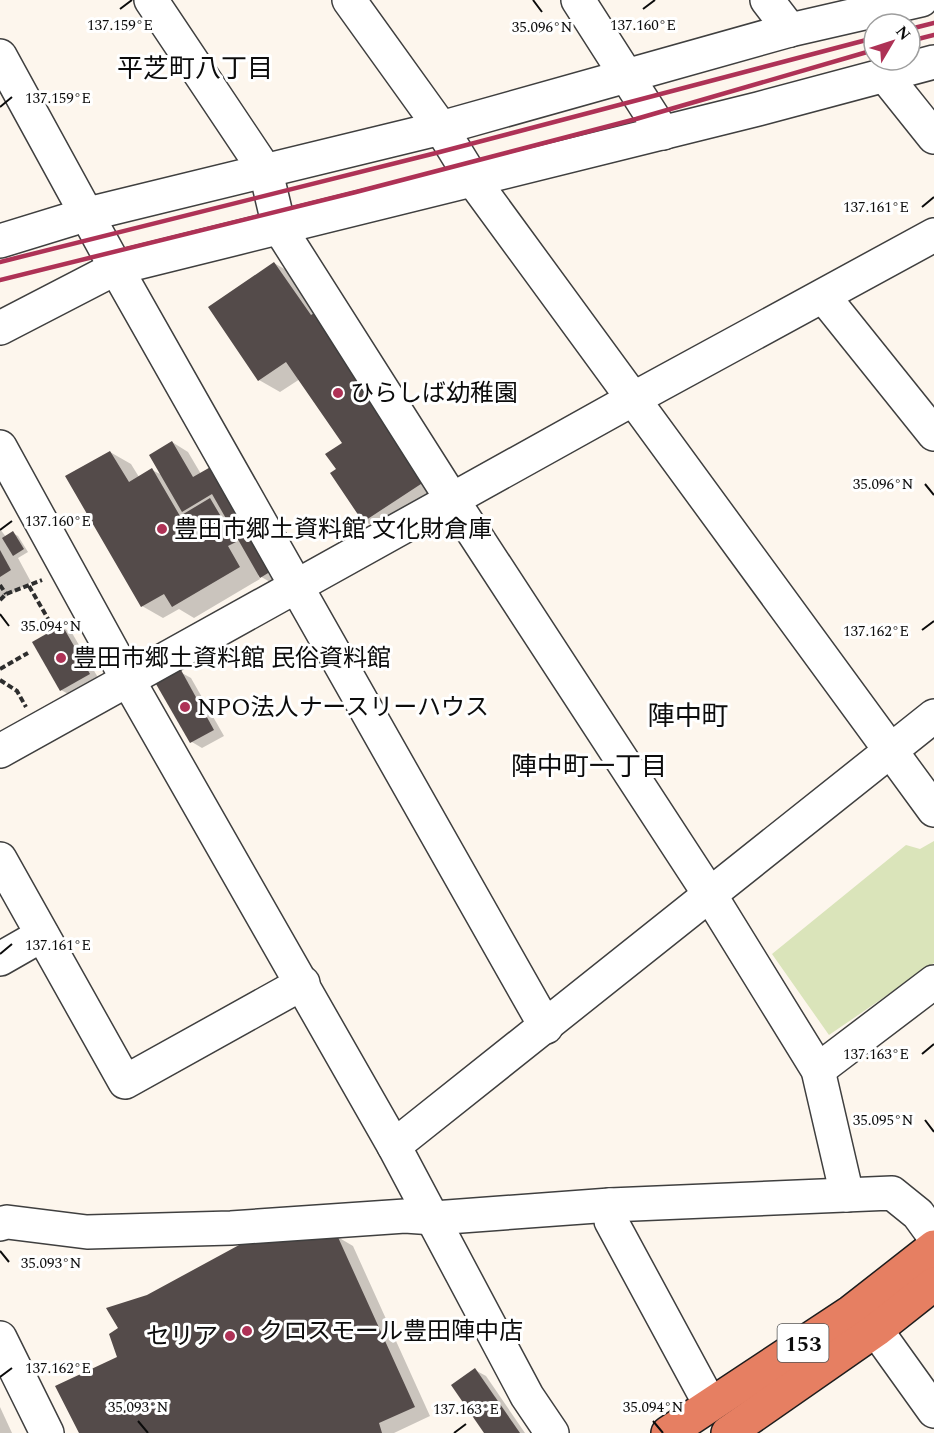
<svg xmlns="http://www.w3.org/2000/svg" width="934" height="1433" font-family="Spectral,'Noto Sans JP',serif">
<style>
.green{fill:#dae4ba}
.shadow{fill:#0003}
.building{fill:#544b4a}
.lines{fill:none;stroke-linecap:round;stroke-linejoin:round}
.minor-casing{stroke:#3f3f3f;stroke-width:36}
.highway-casing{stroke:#1d1d1d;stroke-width:36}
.path{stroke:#2e2e2e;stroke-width:4;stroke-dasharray:6 3;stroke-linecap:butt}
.minor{stroke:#fff;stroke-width:33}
.highway{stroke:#e67f62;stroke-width:33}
.rail{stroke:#ae3256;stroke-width:4.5}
.ticks{fill:none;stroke:#0c0c0c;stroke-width:2}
.poi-dot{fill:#ae3256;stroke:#fff;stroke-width:2}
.labels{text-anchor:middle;stroke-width:6;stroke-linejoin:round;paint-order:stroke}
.shield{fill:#fff;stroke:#555;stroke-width:1.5}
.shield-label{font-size:22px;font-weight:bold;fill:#0c0c0c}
.poi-label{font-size:24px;fill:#0c0c0c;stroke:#fff;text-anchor:start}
.neighbourhood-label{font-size:26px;fill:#0c0c0c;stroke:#fff}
.quarter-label{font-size:27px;fill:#0c0c0c;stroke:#fff}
.ticks-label{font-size:15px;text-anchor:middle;fill:#0c0c0c;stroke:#fff;stroke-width:6;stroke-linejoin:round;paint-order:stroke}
</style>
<rect width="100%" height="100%" fill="#fdf6ed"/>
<path class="green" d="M934,841v122l-105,72 -57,-81 134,-109 14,4z"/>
<g class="shadow">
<path d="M274,263l21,12 149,219 -59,39 -21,-12 -32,-47 6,-4 6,-27 -44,-64 -20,13 -21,-12 -49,-73z"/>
<path d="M172,442l16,10 13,22 13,-7 63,119 -19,-11 2,4 -66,39 -15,-9 -16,9 -21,-12 -74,-129 42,-25 21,12 8,13 13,-7 10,5z"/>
<path d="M0,529l6,8 7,-4 5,3 10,16 -10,6 13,24 -31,18z"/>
<path d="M62,627l10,6 28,48 -28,15 -11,-6 -27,-47z"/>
<path d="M180,672l11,6 33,58 -22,12 -10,-6z"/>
<path d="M336,1236l17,10 77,170 -36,17h-314l39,-76 1,-29z"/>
<path d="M475,1370l11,6 39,57h-39z"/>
<path d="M0,1407l12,26h-12z"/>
</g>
<g class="building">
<path d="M274,262l37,53 5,-3 54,79 -5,4 59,87 -61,40 -33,-49 6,-4 -11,-15 17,-11 -56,-81 -28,19 -50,-74z"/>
<path d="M172,441l21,36 21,-12 59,105 -13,8 -48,-84 -30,18 -33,-57z"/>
<path d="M110,451l19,31 23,-14 28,48 30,-18 26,44 -8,4 12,21 -68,40 -8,-13 -23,13 -76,-131z"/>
<path d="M13,531l11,18 -11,7 -11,-18z"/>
<path d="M0,550l11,20 -11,7z"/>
<path d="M62,625l28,49 -30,17 -28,-49z"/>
<path d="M181,670l33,60 -24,13 -34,-59z"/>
<path d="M337,1235l78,172 -36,16 3,10h-303l-24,-47 62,-29 -8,-23 9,-6 -12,-20 41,-13 105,-57z"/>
<path d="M475,1368l45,65h-36l-33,-48z"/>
</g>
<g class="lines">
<defs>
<g id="minor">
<path d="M151,0l115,172 13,55 174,274 257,394 108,175 29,125"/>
<path d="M349,0l92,128 32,52 461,630"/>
<path d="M578,0l85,133"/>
<path d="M767,0l23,30"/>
<path d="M0,56l116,212 430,759"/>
<path d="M886,77l48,60"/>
<path d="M0,241l88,-27 353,-86 349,-98 131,-30"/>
<path d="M824,297l110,137"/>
<path d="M0,328l116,-60 642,-159 176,-47"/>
<path d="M0,447l128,233 266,466 133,250 25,37"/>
<path d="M0,751l633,-352 301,-164"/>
<path d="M0,859l125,223 178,-99"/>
<path d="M0,959l42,-24"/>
<path d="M818,1070l116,-88"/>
<path d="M394,1146l540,-430"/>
<path d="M610,1205l1,16 99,183"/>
<path d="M0,1224l7,-2 80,10 144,-4 174,-12 29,2 176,-13 282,-12 26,21 16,22"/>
<path d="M876,1330l58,81"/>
<path d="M0,1338l47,95"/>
</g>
<g id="highway">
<path d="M668,1433l183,-121 83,-65"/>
<path d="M728,1433l148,-103 58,-46"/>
</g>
</defs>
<use href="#minor" class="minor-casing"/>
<use href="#highway" class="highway-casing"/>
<g class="path">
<path d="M0,585l6,9"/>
<path d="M29,586l22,38"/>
<path d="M0,600l6,-6 36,-14"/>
<path d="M0,669l28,-16"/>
<path d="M0,680l17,11 9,16"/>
</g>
<use href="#minor" class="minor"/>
<use href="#highway" class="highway"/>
<g class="rail">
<path d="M910,29l24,-6"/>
<path d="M910,41l24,-6"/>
<path d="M0,262l436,-109 438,-115"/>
<path d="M0,280l356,-88 280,-73 238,-69"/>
</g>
</g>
<path class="ticks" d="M533,0l9,12M120,9l12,-9M643,9l12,-9M0,107l12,-10M922,207l12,-10M925,484l9,11M0,530l12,-9M0,614l9,12M922,630l12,-9M0,954l12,-10M922,1054l12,-10M925,1120l9,12M0,1251l9,11M0,1377l12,-9M138,1421l10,12M653,1421l10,12M454,1433l12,-9"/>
<g class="poi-dot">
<circle cx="338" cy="393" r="6"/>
<circle cx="162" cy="529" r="6"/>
<circle cx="61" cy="658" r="6"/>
<circle cx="185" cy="707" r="6"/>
<circle cx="247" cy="1331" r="6"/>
<circle cx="230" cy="1336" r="6"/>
</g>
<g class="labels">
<rect class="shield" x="777.5" y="1324" width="51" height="38" rx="4.5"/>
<g class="shield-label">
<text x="803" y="1351">153</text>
</g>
<g class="poi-label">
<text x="350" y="401">ひらしば幼稚園</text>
<text x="174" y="537">豊田市郷土資料館 文化財倉庫</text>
<text x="73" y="666">豊田市郷土資料館 民俗資料館</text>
<text x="197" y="715">NPO法人ナースリーハウス</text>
<text x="259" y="1339">クロスモール豊田陣中店</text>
<text x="218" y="1344" text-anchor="end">セリア</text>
</g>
<g class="neighbourhood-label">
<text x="195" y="77">平芝町八丁目</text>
<text x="589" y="775">陣中町一丁目</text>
</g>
<g class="quarter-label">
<text x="688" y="725">陣中町</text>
</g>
</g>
<g class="ticks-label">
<text x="643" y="30">137.160°E</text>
<text x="120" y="30">137.159°E</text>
<text x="542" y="32">35.096°N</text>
<text x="58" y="103">137.159°E</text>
<text x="876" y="212">137.161°E</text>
<text x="883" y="489">35.096°N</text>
<text x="58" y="526">137.160°E</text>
<text x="51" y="631">35.094°N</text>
<text x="876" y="636">137.162°E</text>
<text x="58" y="950">137.161°E</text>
<text x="876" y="1059">137.163°E</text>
<text x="883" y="1125">35.095°N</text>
<text x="51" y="1268">35.093°N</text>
<text x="58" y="1373">137.162°E</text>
<text x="138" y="1412">35.093°N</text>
<text x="653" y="1412">35.094°N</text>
<text x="466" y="1414">137.163°E</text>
</g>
<g transform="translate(892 42) rotate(51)"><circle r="28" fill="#ffffff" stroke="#9e9e9e" stroke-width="1.5"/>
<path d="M0-4.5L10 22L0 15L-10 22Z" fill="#ae3256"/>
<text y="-9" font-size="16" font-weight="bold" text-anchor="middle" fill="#0c0c0c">N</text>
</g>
</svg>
